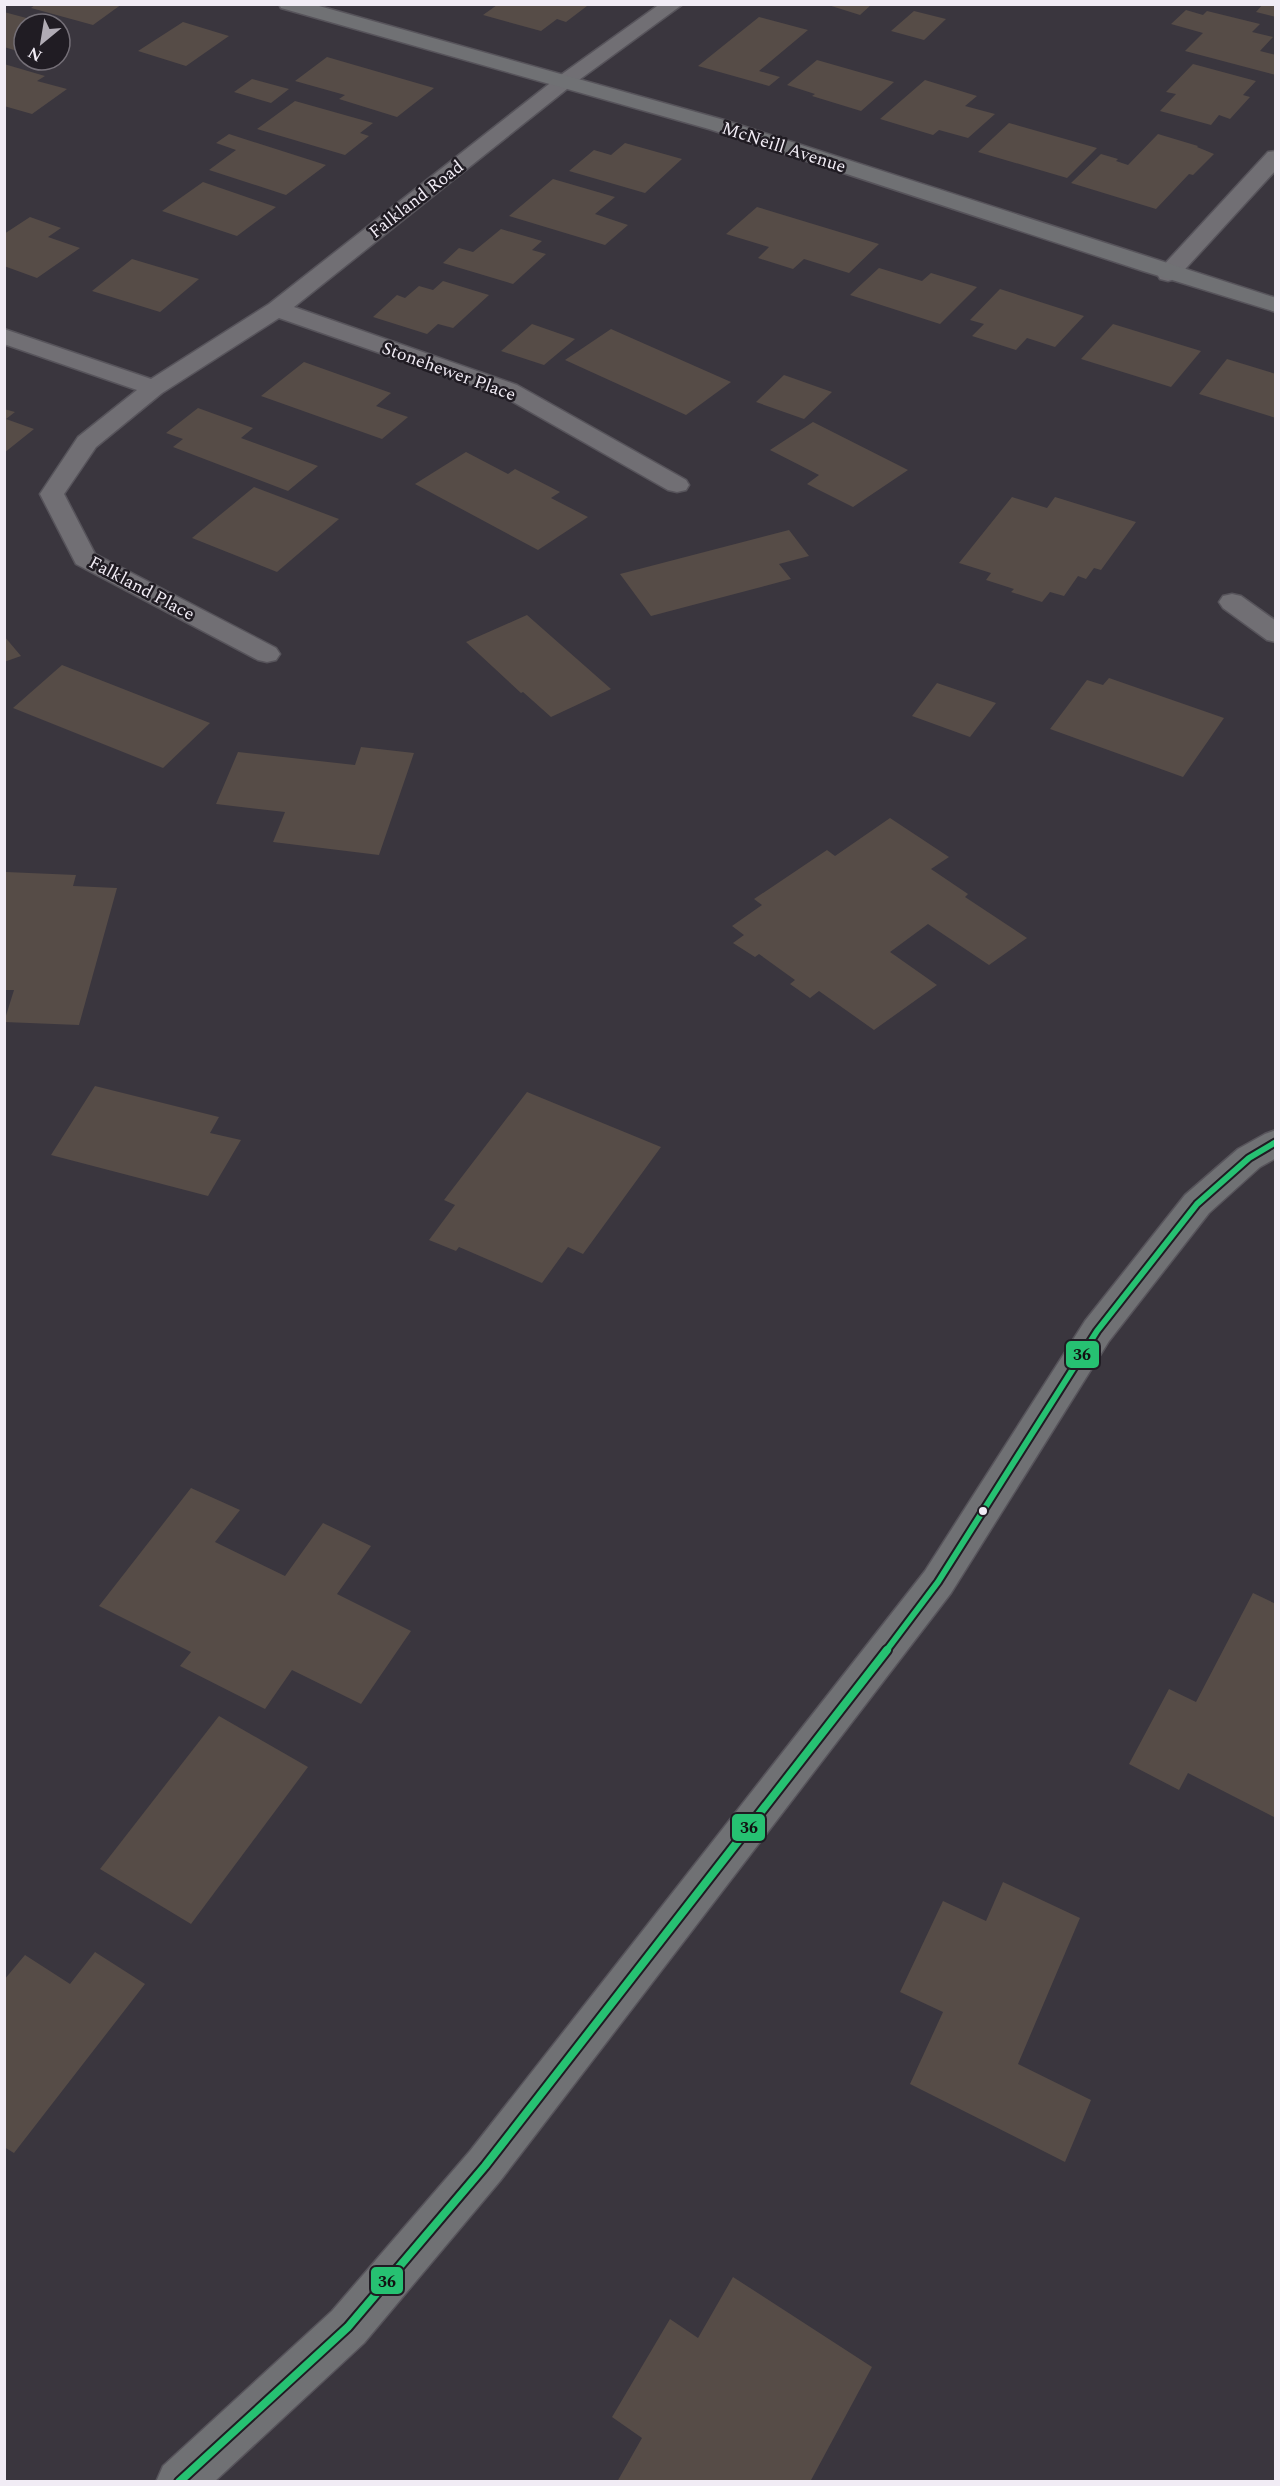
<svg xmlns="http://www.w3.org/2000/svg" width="1280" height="2486" font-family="Spectral,serif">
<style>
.building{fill:#564c47}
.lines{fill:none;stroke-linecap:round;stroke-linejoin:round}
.street-casing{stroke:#57545b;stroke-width:3}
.secondary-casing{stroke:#57545b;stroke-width:3}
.street{fill:#716f74;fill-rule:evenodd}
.secondary{fill:#707174;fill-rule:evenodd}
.bus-1-far1-casing{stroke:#201c23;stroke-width:10}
.bus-1-casing{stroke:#201c23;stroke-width:12}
.bus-1-far1{stroke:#26c172;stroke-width:6}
.bus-1{stroke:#26c172;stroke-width:8}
.bus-dot{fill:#f1ecf5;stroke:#201c23;stroke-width:2}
.labels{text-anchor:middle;stroke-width:5;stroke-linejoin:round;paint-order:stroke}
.far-street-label{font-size:18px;fill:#f1ecf5;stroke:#201c23}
.line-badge{stroke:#201c23;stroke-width:2}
.pale-badge-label{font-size:16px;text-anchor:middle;font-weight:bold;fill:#111}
</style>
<rect width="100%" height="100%" fill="#3a363e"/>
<g class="building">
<path d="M36,4h86l-29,21 -62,-17z"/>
<path d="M509,4h74l4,2 -21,16 -9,-3 -16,12 -58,-16 14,-10z"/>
<path d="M825,4h47l-12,11z"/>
<path d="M1263,4h13v13l-20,-5z"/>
<path d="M1186,10l17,5 4,-4 53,13 -8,8 21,5 -13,14 16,4v20l-91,-24 18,-18 -32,-9z"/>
<path d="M914,11l32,8 -22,21 -33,-9z"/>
<path d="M4,12l41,11 -21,1v27l-3,1 -17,-5z"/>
<path d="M759,17l49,13 -49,41 21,6 -11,9 -71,-20z"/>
<path d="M183,22l46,14 -43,30 -48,-15z"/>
<path d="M327,57l107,31 -37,29 -58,-18 6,-4 -50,-14z"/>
<path d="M817,60l77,22 -33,29 -49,-15 3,-2 -28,-9z"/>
<path d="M4,64l41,12 -8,5 30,8 -35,25 -28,-8z"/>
<path d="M1193,64l63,17 -13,14 7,2 -20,22 -11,-4 -8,10 -51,-14 16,-17 -10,-2z"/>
<path d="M252,79l37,10 -18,14 -37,-11z"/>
<path d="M925,80l52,16 -12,10 30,8 -27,24 -29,-8 -6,5 -53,-16z"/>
<path d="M295,101l78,22 -13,10 9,3 -24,19 -88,-26z"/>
<path d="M1009,123l88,25 -30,30 -89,-26z"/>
<path d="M229,134l97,31 -40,30 -77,-25 27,-20 -20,-7z"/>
<path d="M1158,134l40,12 -1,1 17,7 -21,21 -4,-1 -33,35 -85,-26 30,-29 17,5 -2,2 12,4z"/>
<path d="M625,143l57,16 -37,34 -76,-22 25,-21 17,5z"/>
<path d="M553,179l62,18 -20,17 33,11 -23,20 -96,-29z"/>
<path d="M203,182l73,25 -39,29 -75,-25z"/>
<path d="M757,207l122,37 -30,29 -45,-14 -11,10 -35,-11 11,-11 -43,-13z"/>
<path d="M30,217l31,11 -13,9 32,11 -43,30 -33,-12v-32z"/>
<path d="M501,229l41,12 -10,9 14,4 -33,30 -70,-21 16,-15 14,4z"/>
<path d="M132,259l67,20 -39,33 -68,-21z"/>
<path d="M879,268l43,13 9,-8 46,14 -37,37 -90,-29z"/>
<path d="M443,281l46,14 -36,33 -15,-4 -11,10 -54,-17 24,-22 8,3 14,-12 14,4z"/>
<path d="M1000,289l84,27 -29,31 -28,-9 -11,12 -44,-14 12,-12 -14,-4z"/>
<path d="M532,324l43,15 -31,26 -43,-14z"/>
<path d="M1113,324l88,27 -30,36 -90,-28z"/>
<path d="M611,329l120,53 -45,33 -121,-55z"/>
<path d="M1227,359l49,15v44l-77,-24z"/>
<path d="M304,362l87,31 -15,13 32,11 -26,22 -121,-43z"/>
<path d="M784,375l48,17 -28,27 -48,-17z"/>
<path d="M198,408l55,20 -12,10 77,28 -30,25 -115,-44 10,-8 -17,-6z"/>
<path d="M4,409l11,3 -9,7 28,10 -30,24z"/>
<path d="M813,422l95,48 -55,37 -46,-23 12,-9 -49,-25z"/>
<path d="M466,452l42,22 7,-5 45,23 -9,6 37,19 -50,33 -123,-66z"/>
<path d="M254,487l85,32 -62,53 -85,-34z"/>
<path d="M1012,497l35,11 8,-11 81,25 -35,48 -7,-2 -8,11 -8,-3 -14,20 -14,-4 -8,10 -31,-10 3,-3 -28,-9 5,-7 -32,-10z"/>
<path d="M789,530l20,26 -30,8 12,15 -140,37 -31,-42z"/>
<path d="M527,615l84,74 -60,28 -28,-25 -2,1 -55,-51z"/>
<path d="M4,636l17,20 -17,6z"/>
<path d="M62,665l148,58 -47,45 -150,-60z"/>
<path d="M1109,678l115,40 -41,59 -133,-48 37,-49 16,5z"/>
<path d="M937,683l59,20 -26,34 -58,-21z"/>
<path d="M361,747l53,6 -35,102 -106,-13 12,-30 -69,-8 22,-52 117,13z"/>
<path d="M890,818l59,39 -18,12 37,25 -3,3 62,41 -38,27 -61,-41 -38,28 47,33 -63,45 -55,-39 -9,7 -20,-14 5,-4 -36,-26 -4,3 -22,-14 11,-8 -12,-9 30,-21 -8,-6 73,-49 8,6z"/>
<path d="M6,872l70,3 -3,11 44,2 -38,137 -75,-3 10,-32h-10z"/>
<path d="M95,1086l124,31 -9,16 31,7 -33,56 -157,-41z"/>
<path d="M527,1092l134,55 -78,107 -15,-7 -26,36 -83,-36 -3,4 -27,-11 26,-35 -11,-5z"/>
<path d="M191,1488l49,22 -25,32 70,34 38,-53 48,23 -34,48 74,37 -50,73 -69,-34 -27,39 -85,-43 11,-14 -92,-46z"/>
<path d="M1253,1593l23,11v214l-88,-45 -9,17 -50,-26 40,-75 27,13z"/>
<path d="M219,1716l89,51 -117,157 -91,-55z"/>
<path d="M1003,1882l77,36 -62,146 73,36 -26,62 -155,-78 33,-72 -43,-20 43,-91 43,20z"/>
<path d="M95,1952l50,32 -131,169 -10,-6v-167l21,-25 45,29z"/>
<path d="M733,2277l139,90 -62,115h-193l25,-44 -30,-21 58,-98 28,19z"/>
</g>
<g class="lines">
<defs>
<g id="street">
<path d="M660,4h23l-111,81 -278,222 223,78 169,95 3,5 -3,5 -9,2 -9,-2 -167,-95 -222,-77 -117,75 -66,54 -32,47 31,60 181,94 4,6 -4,6 -9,2 -9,-2 -182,-96 -36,-70 38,-57 59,-47 -133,-46v-15l147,50 118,-75 289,-227z"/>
<path d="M1276,151v19l-100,109 -8,2 -8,-2 -3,-5 3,-5 108,-117z"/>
<path d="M1232,594l9,2 35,25v21l-9,-2 -44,-32 -4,-6 4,-6z"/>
</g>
<g id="secondary">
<path d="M279,4h33l412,116 552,178v14l-133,-41 -434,-142 -428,-121z"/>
<path d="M1276,1130v28l-16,9 -51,46 -100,128 -158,252 -451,588 -136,162 -150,139h-58l7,-16 169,-155 138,-160 455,-580 160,-250 100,-126 53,-46 27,-15z"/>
</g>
</defs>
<use href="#street" class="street-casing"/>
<use href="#secondary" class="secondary-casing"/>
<use href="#street" class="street"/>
<use href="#secondary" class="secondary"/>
<defs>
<path id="bus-1-far1" d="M886,1651l52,-69 159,-251 100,-127 52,-46 27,-16"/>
<path id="bus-1" d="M179,2482l169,-155 137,-161 402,-516"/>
</defs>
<use href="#bus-1-far1" class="bus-1-far1-casing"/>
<use href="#bus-1" class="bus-1-casing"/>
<use href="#bus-1-far1" class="bus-1-far1"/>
<use href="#bus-1" class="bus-1"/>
</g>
<circle class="bus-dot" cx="983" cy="1511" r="5"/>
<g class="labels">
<g class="far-street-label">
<text transform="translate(784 147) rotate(18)" y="6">McNeill Avenue</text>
<text transform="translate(416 199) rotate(-38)" y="6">Falkland Road</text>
<text transform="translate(449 371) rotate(20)" y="6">Stonehewer Place</text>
<text transform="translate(142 588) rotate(28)" y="6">Falkland Place</text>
</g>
</g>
<g class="line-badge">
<rect x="1065" y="1340" width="35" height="29" rx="6" fill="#26c172"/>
<rect x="731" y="1813" width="35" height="29" rx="6" fill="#26c172"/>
<rect x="370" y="2266" width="34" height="29" rx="6" fill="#26c172"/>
</g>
<g class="pale-badge-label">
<text x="1082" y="1360">36</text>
<text x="749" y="1833">36</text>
<text x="387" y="2287">36</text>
</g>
<rect width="1280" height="2486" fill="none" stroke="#f1ecf5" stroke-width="12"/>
<g transform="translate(42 42) rotate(210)"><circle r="28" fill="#201c23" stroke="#746f77" stroke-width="1.5"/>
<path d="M0-4.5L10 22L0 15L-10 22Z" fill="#b1acb5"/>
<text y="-9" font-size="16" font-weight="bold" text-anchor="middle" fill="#f1ecf5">N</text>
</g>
</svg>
